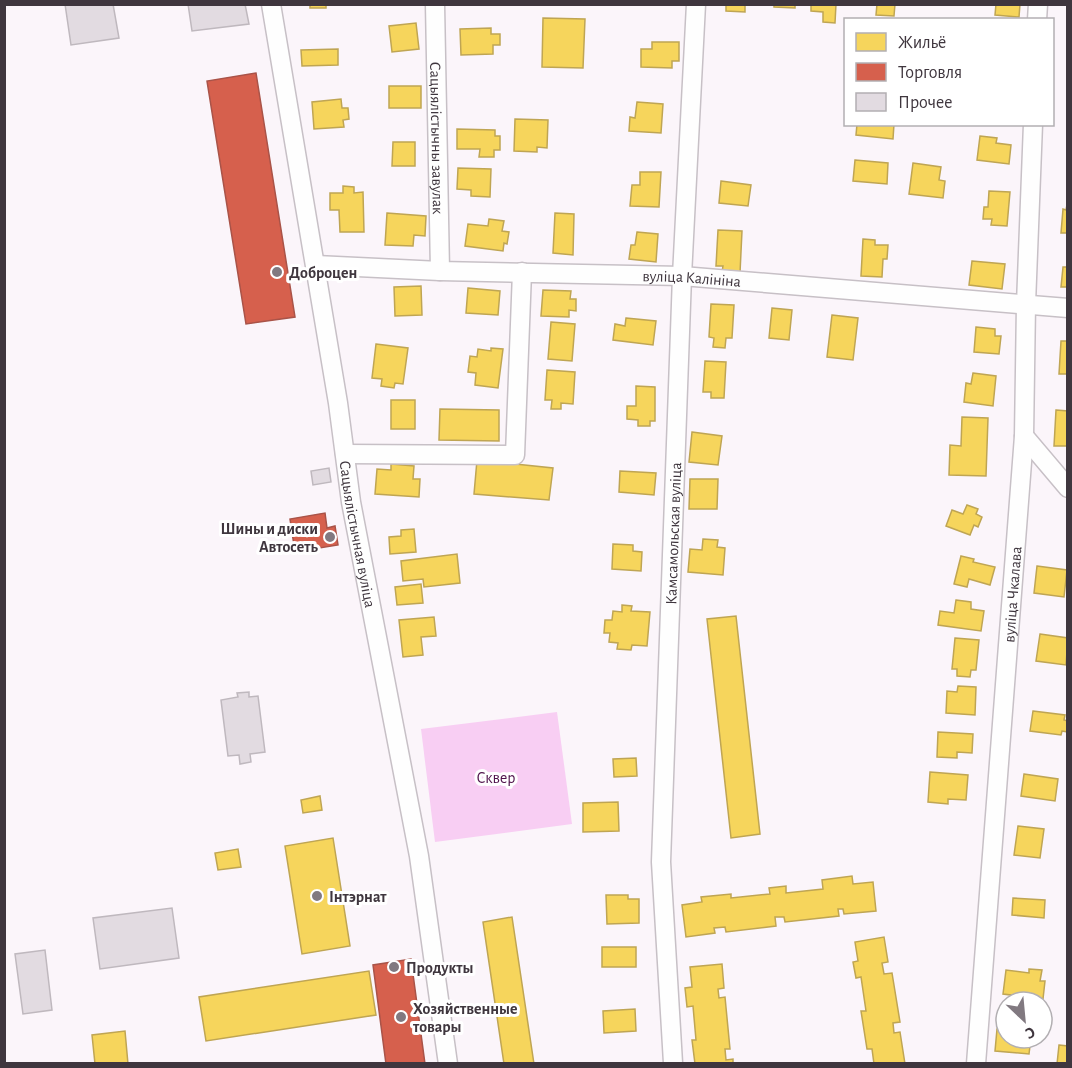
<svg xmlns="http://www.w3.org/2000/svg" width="1072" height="1068" font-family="'Alegreya Sans',sans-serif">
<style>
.green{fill:#f8cef3}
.homes{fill:#f6d55c;stroke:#bfa553;stroke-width:1.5}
.shops{fill:#d6604d;stroke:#a95348;stroke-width:1.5}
.building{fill:#e2dbe1;stroke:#bfb8be;stroke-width:1.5}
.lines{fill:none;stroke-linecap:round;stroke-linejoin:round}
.minor-casing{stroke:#c7c0c6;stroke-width:21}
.minor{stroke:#fefefe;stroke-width:18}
.poi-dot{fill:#817980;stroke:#fff;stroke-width:2}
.labels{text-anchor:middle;stroke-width:6;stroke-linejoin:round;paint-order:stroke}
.street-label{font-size:16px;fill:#3f363e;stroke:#fff}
.poi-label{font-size:16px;font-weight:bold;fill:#3f363e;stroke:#fff;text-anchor:start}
.park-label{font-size:16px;fill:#4f114b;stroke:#fff}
</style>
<rect width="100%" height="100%" fill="#fbf5fa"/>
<path class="green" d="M557,712l15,112 -137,18 -14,-113z"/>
<g class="homes">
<rect x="310" y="4" width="16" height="4"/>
<path d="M726,4h19v8l-19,-1z"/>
<path d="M774,4h21v4l-21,-1z"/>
<path d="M811,4h25l-1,19 -12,-1v-10l-12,-1z"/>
<path d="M877,4h18l-1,12 -18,-1z"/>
<path d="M996,4h24l-1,13 -24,-2z"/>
<path d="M543,18l42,1 -2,49 -41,-1z"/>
<path d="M416,23l3,26 -27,3 -3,-26z"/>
<path d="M491,28v6h9v11h-7v9l-32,1 -1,-26z"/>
<path d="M652,42h27v19h-7v7l-31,-1v-18h11z"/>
<path d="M338,49v16l-36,1 -1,-16z"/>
<rect x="389" y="86" width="32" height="22"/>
<path d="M341,99l1,9h6l1,11 -6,1 1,7 -30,2 -2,-27z"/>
<path d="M637,102l26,2 -2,29 -32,-2 1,-14 5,1z"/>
<path d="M515,119l33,1 -1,28 -10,-1v5l-23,-1z"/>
<path d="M857,124h37l-1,15 -37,-4z"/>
<path d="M457,129l38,1v6h5v14h-6v7h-15l1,-8h-23z"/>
<path d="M980,136l17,2 -1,5 15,2 -2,19 -32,-4z"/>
<path d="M393,142h22v24h-23z"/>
<path d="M855,160l33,3 -1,21 -34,-3z"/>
<path d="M913,163l28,4 -2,13 6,1 -2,17 -34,-4z"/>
<path d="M458,168l33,1 -1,28 -19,-1v-6l-14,-1z"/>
<path d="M640,172h21l-2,35 -29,-1 2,-21h8z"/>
<path d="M721,181l30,4 -3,21 -29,-3z"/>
<path d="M343,186l11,1v6l9,-1 1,40h-24l-1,-22h-9v-17h13z"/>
<path d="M989,191l21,1 -3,34 -16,-1 1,-6h-9l1,-12h4z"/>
<path d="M1067,205l1,28h-7l2,-24 3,1z"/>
<path d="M387,213l39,3 -1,20 -11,-1 -1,11 -28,-1z"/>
<path d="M555,213l19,1 -1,41 -20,-2z"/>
<path d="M489,219l15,2 -2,10 7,1 -2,12 -3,-1 -1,8 -38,-5 3,-22 20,2z"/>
<path d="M718,230l24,1 -2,42 -18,-1 1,-6h-7z"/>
<path d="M637,232l21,2 -2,28 -27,-3 2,-14h4z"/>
<path d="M863,239l12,1v5h13l-1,14h-4l-1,18 -21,-1z"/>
<path d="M972,261l33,3 -3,25 -33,-4z"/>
<path d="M1063,267h5v20h-7z"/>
<path d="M421,286l1,29 -27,1 -1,-29z"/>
<path d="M468,288l32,3 -2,24 -32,-2z"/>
<path d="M543,290l28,1 -1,8h6v12l-7,-1v7l-28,-1z"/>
<path d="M711,304l23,1 -2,33h-6l-1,10 -12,-1 1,-9 -5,-1z"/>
<path d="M772,308l20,2 -3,30 -20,-2z"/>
<path d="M832,315l26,3 -5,42 -26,-3z"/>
<path d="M626,318l30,3 -3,24 -40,-5 2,-16 10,2z"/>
<path d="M551,322l24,2 -3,37 -24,-2z"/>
<path d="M976,327l19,2v7h6l-2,18 -25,-2z"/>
<path d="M1061,341h7v33h-9z"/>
<path d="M376,344l32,4 -5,36 -8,-1 -1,5 -13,-2 1,-7 -10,-1z"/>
<path d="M491,348l12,1 -5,39 -23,-3 1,-12 -8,-1 2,-16 7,1 1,-8 13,2z"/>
<path d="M705,361l21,1 -2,36h-13v-6h-8z"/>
<path d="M547,370l28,2 -2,32 -12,-1v6h-10l1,-9h-7z"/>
<path d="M973,373l23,3 -3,30 -29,-4 2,-19 5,1z"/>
<path d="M636,386l19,1v34h-5v5h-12v-6l-11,-1v-13h9z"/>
<rect x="391" y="400" width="24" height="29"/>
<path d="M440,409l59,1v31l-60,-1z"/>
<path d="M1056,410l12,1v35h-14z"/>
<path d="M962,417l26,1 -2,58 -37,-1 1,-30 11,1z"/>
<path d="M692,432l30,4 -4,29 -29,-3z"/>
<path d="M477,460l76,8 -4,32 -75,-6z"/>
<path d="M391,464l23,2 -1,13h7l-1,18 -44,-3 2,-25 14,1z"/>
<path d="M620,471l36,2 -2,22 -35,-3z"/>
<path d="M690,479h28l-1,30h-28z"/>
<path d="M967,505l11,4 -2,5 6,3 -4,10 -4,-2 -4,10 -24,-9 6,-16 11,4z"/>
<path d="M414,529l2,23 -26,2 -1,-17 12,-1v-6z"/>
<path d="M703,539l15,1 -1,7 8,1 -2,27 -35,-3 2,-23 12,1z"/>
<path d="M613,544l20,1v6l9,1 -1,19 -29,-2z"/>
<path d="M457,554l3,29 -36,4 -1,-8 -20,2 -2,-20z"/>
<path d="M961,556l13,3 -1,3 22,5 -5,18 -21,-6 -2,8 -13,-3z"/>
<path d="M1037,566l30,4 -3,27 -30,-4z"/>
<path d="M421,584l2,19 -26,2 -2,-18z"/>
<path d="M956,600l15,2v7l13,2 -3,20 -43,-6 2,-14 14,2z"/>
<path d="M622,605l10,1 -1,5 19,1 -3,34 -15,-1 -1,5 -14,-1 1,-6 -9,-1 1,-9h-6l1,-13h7l1,-9 9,1z"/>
<path d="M736,616l24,218 -29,4 -24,-219z"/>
<path d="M434,617l2,19 -15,1 2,18 -20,2 -4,-37z"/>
<path d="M1040,634l28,4 -2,27 -30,-4z"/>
<path d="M955,638l24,2 -3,30h-5l-1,7 -13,-1v-7h-5z"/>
<path d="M958,686l18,1 -1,28 -29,-2 1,-22 10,1z"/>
<path d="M1033,711l32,4 -1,5 4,1v11l-6,-1 -1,4 -31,-4z"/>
<path d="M938,732l35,2 -1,19 -15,-1v6l-20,-1z"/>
<path d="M636,758l1,18 -23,1 -1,-18z"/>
<path d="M930,772l38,3 -2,25 -18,-1v5l-20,-2z"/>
<path d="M1024,774l34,5 -3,22 -34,-5z"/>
<path d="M320,796l2,14 -19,3 -2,-13z"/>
<path d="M618,802l1,29 -36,1v-29z"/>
<path d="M1018,826l26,3 -4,29 -26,-3z"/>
<path d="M333,838l17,108 -48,8 -17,-108z"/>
<path d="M238,849l3,18 -23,3 -3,-17z"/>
<path d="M852,876l1,8 20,-2 3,29 -32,3 -1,-5h-5l1,7 -54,6 -1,-5h-9l1,9 -50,6 -1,-5 -11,1 1,5 -29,4 -4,-32 20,-3 -1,-5 30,-3v4l39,-4 -1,-6 17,-2v7l37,-4 -1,-9z"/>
<path d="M606,895h22v4h11v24l-32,1z"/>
<path d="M1013,898l32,2 -1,18 -32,-3z"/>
<path d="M512,917l22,147h-30l-21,-142z"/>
<path d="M884,937l4,25 -6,1 2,11 8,-1 8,49 -7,1 1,10 6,-1 5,32h-31l-2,-15h-5l-6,-38h5l-5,-34 -5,1 -3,-16 5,-1 -3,-19z"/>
<rect x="602" y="947" width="34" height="20"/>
<path d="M722,964l2,24 -6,1 1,9 6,-1 5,52h-5l1,11 7,-1v5h-38l-3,-24h4l-3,-34 -6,1 -2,-19 7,-1 -2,-20z"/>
<path d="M1029,969l13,1 -2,11h5l-2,18 -40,-5 3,-24 23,3z"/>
<path d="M369,971l7,44 -170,26 -7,-44z"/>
<path d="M635,1009l1,22 -32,2 -1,-22z"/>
<path d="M997,1029l9,1v8h25l-2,16 -34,-3z"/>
<path d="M125,1031l3,33h-33l-3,-29z"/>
<path d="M1059,1045l9,1v18h-11z"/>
</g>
<g class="shops">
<path d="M256,73l39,244 -49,7 -39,-243z"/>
<path d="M325,513l2,15 8,-2 3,19 -43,7 -5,-33z"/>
<path d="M411,959l14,105h-39l-13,-99z"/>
</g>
<g class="building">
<path d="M65,4h48l6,34 -48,7z"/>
<path d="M188,4h57l4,20 -57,7z"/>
<path d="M329,468l2,14 -18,3 -2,-14z"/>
<path d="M249,692v5l9,-1 7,56 -15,2 1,8 -11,2 -1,-9 -11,1 -7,-56 17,-3 -1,-4z"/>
<path d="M172,908l7,50 -79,11 -7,-51z"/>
<path d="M45,950l7,60 -29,4 -8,-60z"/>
</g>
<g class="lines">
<defs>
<g id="minor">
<path id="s1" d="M271,4l67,399 13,99 68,354 29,208"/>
<path id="s2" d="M435,4l5,267"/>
<path d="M1037,20l1,-16"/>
<path id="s3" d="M316,265l124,6 242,5 386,32"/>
<path d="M1024,436l44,52"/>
<path d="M345,454l170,1 7,-183"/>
<path id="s4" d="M673,1063l-12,-201 21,-586 14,-272"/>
<path id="s5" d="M976,1064l48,-628 2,-132 7,-180"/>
</g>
</defs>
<use href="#minor" class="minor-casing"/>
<use href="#minor" class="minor"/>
</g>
<g class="poi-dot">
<circle cx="277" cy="272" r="6"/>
<circle cx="330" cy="537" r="6"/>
<circle cx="317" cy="896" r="6"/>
<circle cx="394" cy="967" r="6"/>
<circle cx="401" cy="1017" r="6"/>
</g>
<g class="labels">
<g class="street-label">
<text dy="6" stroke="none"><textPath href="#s2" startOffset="134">Сацыялістычны завулак</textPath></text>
<text dy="6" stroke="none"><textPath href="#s3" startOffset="376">вуліца Калініна</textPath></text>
<text dy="6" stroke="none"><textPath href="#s1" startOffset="537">Сацыялістычная вуліца</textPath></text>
<text dy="6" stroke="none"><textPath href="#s4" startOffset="530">Камсамольская вуліца</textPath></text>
<text dy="6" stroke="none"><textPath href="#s5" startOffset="471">вуліца Чкалава</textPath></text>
</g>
<g class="poi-label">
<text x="289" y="278">Доброцен</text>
<text x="318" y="534" text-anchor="end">Шины и диски<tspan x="318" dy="18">Автосеть</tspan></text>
<text x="329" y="902">Інтэрнат</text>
<text x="406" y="973">Продукты</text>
<text x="413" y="1014">Хозяйственные<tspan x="413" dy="18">товары</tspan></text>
</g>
<g class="park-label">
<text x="496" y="783">Сквер</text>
</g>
</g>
<rect width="1072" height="1068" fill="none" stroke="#3f363e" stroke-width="12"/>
<rect x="844" y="18" width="210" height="108" fill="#ffffff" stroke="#b2afb2" stroke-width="1.5"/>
<rect x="856" y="33" width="30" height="18" fill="#f6d55c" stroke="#b2afb2" stroke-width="1.5"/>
<text x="898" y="48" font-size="18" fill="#3f363e">Жильё</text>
<rect x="856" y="63" width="30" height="18" fill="#d6604d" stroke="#b2afb2" stroke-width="1.5"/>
<text x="898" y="78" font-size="18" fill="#3f363e">Торговля</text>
<rect x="856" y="93" width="30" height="18" fill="#e2dbe1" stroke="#b2afb2" stroke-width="1.5"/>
<text x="898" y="108" font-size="18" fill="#3f363e">Прочее</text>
<g transform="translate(1024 1020) rotate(154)"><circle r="28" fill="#ffffff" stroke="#b2afb2" stroke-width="1.5"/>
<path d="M0-4.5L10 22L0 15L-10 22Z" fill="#817980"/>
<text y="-9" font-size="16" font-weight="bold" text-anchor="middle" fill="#3f363e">С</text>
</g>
</svg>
